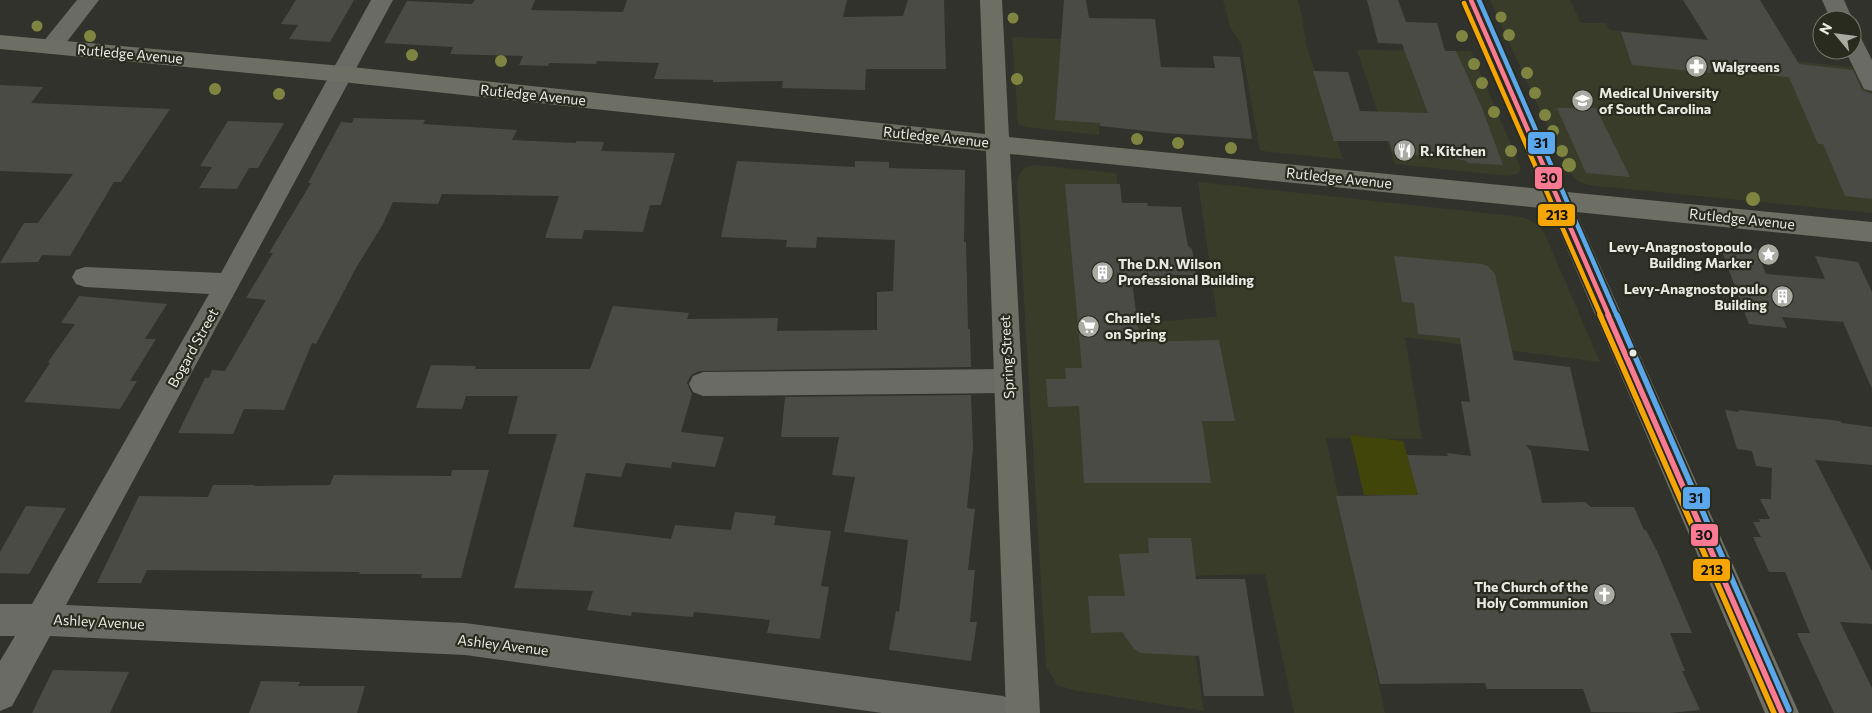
<svg xmlns="http://www.w3.org/2000/svg" width="1872" height="713" font-family="Commissioner,sans-serif">
<style>
.built{fill:#393c29}
.green{fill:#41450a}
.building{fill:#4b4b46}
.lines{fill:none;stroke-linecap:round;stroke-linejoin:round}
.minor{fill:#6a6b65;fill-rule:evenodd}
.major{fill:#6e6f64;fill-rule:evenodd}
.bus-1-far1-casing{stroke:#292b1e;stroke-width:8}
.bus-1-casing{stroke:#292b1e;stroke-width:9}
.bus-2-far1-casing{stroke:#292b1e;stroke-width:8}
.bus-2-casing{stroke:#292b1e;stroke-width:9}
.bus-3-far1-casing{stroke:#292b1e;stroke-width:8}
.bus-3-casing{stroke:#292b1e;stroke-width:9}
.bus-1-far1{stroke:#fe7a93;stroke-width:4.5}
.bus-1{stroke:#fe7a93;stroke-width:5.5}
.bus-2-far1{stroke:#f7a600;stroke-width:4.5}
.bus-2{stroke:#f7a600;stroke-width:5.5}
.bus-3-far1{stroke:#5aa8eb;stroke-width:4.5}
.bus-3{stroke:#5aa8eb;stroke-width:5.5}
.tree{fill:#7f8541}
.bus-dot{fill:#e9ebe2;stroke:#292b1e;stroke-width:2}
.labels{text-anchor:middle;stroke-width:4.5;stroke-linejoin:round;paint-order:stroke}
.street-label{font-size:14px;fill:#e9ebe2;stroke:#292b1e}
.poi-label{font-size:14px;font-weight:bold;fill:#e9ebe2;stroke:#292b1e;text-anchor:start}
.line-badge{stroke:#292b1e;stroke-width:2}
.pale-badge-label{font-size:14px;text-anchor:middle;font-weight:bold;fill:#111}
</style>
<rect width="100%" height="100%" fill="#31322b"/>
<g class="built">
<path d="M1223,0h75l4,16 4,28 37,115 -83,-8 -19,-107 -11,-17z"/>
<path d="M1490,0h80l11,23h25l4,7 93,9 5,13 153,16 11,24v121l-284,-28 -10,-4 -10,-9z"/>
<path d="M1012,37l93,4 -6,94 -73,-8 -8,-3z"/>
<path d="M1357,50l114,1 50,117 -2,5 -10,3 -114,-12z"/>
<path d="M1035,165l81,8 22,150 79,-6 -19,-135 325,35 14,7 7,8 56,130 -195,-25 17,102 -96,-1 59,275h-91l-29,-139 -82,2 21,135 -131,-21 -16,-5 -11,-19 -29,-484 3,-9 6,-6z"/>
</g>
<path class="green" d="M1350,435l53,6 15,54h-54z"/>
<g class="building">
<path d="M296,0h58l-24,42 -41,-3 9,-14 -17,-1z"/>
<path d="M475,0h60l-4,10 92,2 4,-12h220l-4,17 60,-1 5,-16h36l2,69h-80l-1,21 -83,-2 1,-7 -70,1v-2l-59,-1 5,-16 -62,-2 -1,3 -47,-1 -1,3 -29,-1 4,-9 -73,-2 3,-7 -69,-4 23,-42 65,3z"/>
<path d="M1064,0h22l3,18 66,1 6,48 54,1 -2,-12 27,1 12,82 -87,-6 -65,-7v-3l-45,-3z"/>
<path d="M1367,0h31l8,22 31,1 8,28h11l26,57 21,57 -35,-2 -1,-2 -14,-3 -60,-5 -4,-12h-55l-21,-70 35,1 12,39 68,2 -26,-69 -24,-1z"/>
<path d="M1683,0h77l39,64 54,6 9,20 10,4v105l-27,-3 -22,-52h-5l-29,-67 -79,-8 1,4 -79,-8 -11,-33 87,8z"/>
<path d="M0,85l43,2 -12,16 139,6 -49,73h-7l-44,74 -28,-1 -4,7 -38,1 24,-40h14l35,-49 -73,-3z"/>
<path d="M1557,108h39l34,69 -44,-4z"/>
<path d="M354,118l71,2 -2,4 94,6 -5,10 64,3v-2l28,1 -3,9 74,2 -14,52h-11l-7,27 -59,-2 -2,9 -37,-1 14,-42 -117,-2 -4,10 -45,-2 -10,22 -27,44 -40,76 -4,-1 -28,67 -40,-1 -11,25 -55,-1 27,-55h4l3,-8 13,1 41,-71 -20,-2 27,-45h-4l42,-70h-3l33,-61 11,1z"/>
<path d="M228,121l56,2 -26,45h-9l-12,21 -38,-1 13,-21 -12,-1z"/>
<path d="M737,161l118,6v-6l34,1v6l76,2 -1,72h2l2,87h2l1,38 -272,4 -8,4 -4,8 5,11 -11,38 43,5 -9,30 -43,-5 -1,6 -45,-5 -5,14 -35,-4 -13,54 98,12 4,-14 56,5 4,-18 41,4 -2,9 57,6 -10,55 8,1 -9,52 -53,-6 3,-13 -76,-8 -1,5 -61,-5 -1,4 -44,-6 6,-19 -79,-3 43,-154h-49l10,-38h-52l-4,13 -46,-1 15,-43 45,1 -1,3h115l23,-63 76,7 -2,6 91,-1 -1,13 100,-1v-38l16,-1 2,-51 -78,-3 -1,11 -30,-1 1,-7 -66,-3z"/>
<path d="M1065,184h55l2,19h25l1,3 33,1 7,39 4,3 4,26h-28l1,8h-37l8,59 79,-2 16,81h-33l9,62h-127l-5,-77 -31,1 -2,-28h20l-1,-11h17z"/>
<path d="M1720,246l36,3 10,25 59,5 -10,-23 43,6 14,30v97l-29,-67 -61,-5 5,11 -38,-4z"/>
<path d="M1394,256l87,8 7,2 7,8 19,86 56,7 19,84 -63,-6 5,6 11,52 43,-1 6,5h43l10,23h2l12,23 34,80h-22l15,38h-3l18,39 -31,3 -78,-1 -8,-23h-96l-2,-6 -105,1 -44,-188 82,-1 -11,-40 41,1 -1,-3 24,3 -10,-55 9,1 -10,-64 -42,-4 -4,-31 -12,-1z"/>
<path d="M79,296l88,8 -22,35h11l-26,42h7l-17,28 -96,-7 26,-39 -2,-1 27,-38 -14,-1z"/>
<path d="M971,395l2,53 -6,60 8,1 -7,61h7l-5,52h7l-6,39 -82,-11 7,-39 3,1 9,-72 -64,-8 11,-55 -23,-2 7,-38h-58l4,-40z"/>
<path d="M1725,410l14,2 -1,-2 102,11 2,2 30,4v38l-57,-5 57,111v53l-32,-2 32,66v25h-38l-37,-80h13l-25,-61h-16l-16,-35h8l-8,-15h7l-1,-3h11l-10,-20h11l1,-31 -16,-2 -4,-15 -15,-2z"/>
<path d="M452,470h37l-28,108h-40l1,-4h-63l1,-2 -213,-2 -6,13h-44l42,-87 69,1 5,-12h42l-1,1 76,-1 4,-10 117,1z"/>
<path d="M26,506l40,2 -37,66 -29,-1v-21z"/>
<path d="M1148,538h43l5,41h49l19,117h-60l-5,-40 -58,-3 -7,-4 -12,-17 -31,1 -3,-37h37l-6,-42 30,-1z"/>
<path d="M53,670l76,2 -19,41h-78z"/>
<path d="M261,681l39,1 -2,4h67l-8,27h-108z"/>
</g>
<g class="lines">
<g class="minor">
<path d="M77,0h22l-40,52 -8,2 -8,-2 -3,-5 3,-5z"/>
<path d="M371,0h22l-327,605 399,18 538,73 12,5 5,12h-138l-417,-58 -415,-19 -38,70 -12,5v-50l15,-25h-15v-32h32l177,-310 -124,-7 -9,-3 -4,-7 4,-7 9,-3 136,6z"/>
<path d="M1822,0h22l9,20 -1,1 -21,-1z"/>
<path d="M1852,34l8,2 12,24v31l-8,-2 -19,-39h7z"/>
<path d="M1008,369l10,4 4,8 -4,8 -10,4 -305,3 -10,-4 -4,-8 4,-8 10,-4z"/>
</g>
<path class="major" d="M980,0h22l7,137 532,52 -81,-189h22l85,192 305,30v20l-296,-30 223,501h-34l-215,-504 -540,-55 30,559h-34l-20,-562 -644,-69 -342,-33v-14l342,31 643,68z"/>
<defs>
<path id="bus-1-far1" d="M1471,0l138,316"/>
<path id="bus-1" d="M1608,315l174,398"/>
<path id="bus-2-far1" d="M1464,3l137,313"/>
<path id="bus-2" d="M1600,315l174,398"/>
<path id="bus-3-far1" d="M1479,0l138,316"/>
<path id="bus-3" d="M1617,315l172,395"/>
</defs>
<use href="#bus-1-far1" class="bus-1-far1-casing"/>
<use href="#bus-1" class="bus-1-casing"/>
<use href="#bus-2-far1" class="bus-2-far1-casing"/>
<use href="#bus-2" class="bus-2-casing"/>
<use href="#bus-3-far1" class="bus-3-far1-casing"/>
<use href="#bus-3" class="bus-3-casing"/>
<use href="#bus-1-far1" class="bus-1-far1"/>
<use href="#bus-1" class="bus-1"/>
<use href="#bus-2-far1" class="bus-2-far1"/>
<use href="#bus-2" class="bus-2"/>
<use href="#bus-3-far1" class="bus-3-far1"/>
<use href="#bus-3" class="bus-3"/>
</g>
<g class="tree">
<circle cx="1501" cy="17" r="5.5"/>
<circle cx="1013" cy="18" r="5.5"/>
<circle cx="37" cy="26" r="5.5"/>
<circle cx="1509" cy="35" r="6"/>
<circle cx="90" cy="36" r="6"/>
<circle cx="1462" cy="36" r="6"/>
<circle cx="412" cy="55" r="6"/>
<circle cx="501" cy="61" r="6"/>
<circle cx="1474" cy="64" r="6"/>
<circle cx="1527" cy="73" r="6"/>
<circle cx="1017" cy="79" r="6"/>
<circle cx="1482" cy="83" r="6"/>
<circle cx="215" cy="89" r="6"/>
<circle cx="1535" cy="93" r="6"/>
<circle cx="279" cy="94" r="6"/>
<circle cx="1494" cy="112" r="6"/>
<circle cx="1545" cy="115" r="6"/>
<circle cx="1553" cy="131" r="6"/>
<circle cx="1137" cy="139" r="6"/>
<circle cx="1178" cy="143" r="6"/>
<circle cx="1231" cy="148" r="6"/>
<circle cx="1511" cy="151" r="6"/>
<circle cx="1562" cy="151" r="6"/>
<circle cx="1569" cy="165" r="7"/>
<circle cx="1753" cy="199" r="7"/>
</g>
<defs>
<symbol id="pharmacy-disc" viewBox="-11 -11 22 22"><circle r="9.5" fill="#a9aaa2" stroke="#292b1e"/><path d="M-2-6h4v4h4v4h-4v4h-4v-4h-4v-4h4Z" fill="#fff"/></symbol>
<symbol id="university-disc" viewBox="-11 -11 22 22"><circle r="9.5" fill="#a9aaa2" stroke="#292b1e"/><path d="M0-5L7-2L0 1L-7-2ZM-4 1L0 2.5L4 1V4Q0 6-4 4Z" fill="#fff"/></symbol>
<symbol id="restaurant-disc" viewBox="-11 -11 22 22"><circle r="9.5" fill="#a9aaa2" stroke="#292b1e"/><path d="M-5-6h1v4h1v-4h1v4h1v-4h1v5L-1.5 .5V6h-2V.5L-5-1ZM5-6V6H3V1.5H1.5Q1.5-4 5-6Z" fill="#fff"/></symbol>
<symbol id="sight-disc" viewBox="-11 -11 22 22"><circle r="9.5" fill="#a9aaa2" stroke="#292b1e"/><path d="M0-6L1.8-2.2L6-1.7L2.9 1.2L3.7 5.4L0 3.3L-3.7 5.4L-2.9 1.2L-6-1.7L-1.8-2.2Z" fill="#fff"/></symbol>
<symbol id="building-disc" viewBox="-11 -11 22 22"><circle r="9.5" fill="#a9aaa2" stroke="#292b1e"/><path d="M-4-6H4V6H1V3H-1V6H-4ZM-2.5-4.3h1.7v1.8h-1.7ZM.8-4.3h1.7v1.8H.8ZM-2.5-1h1.7V.8h-1.7ZM.8-1h1.7V.8H.8Z" fill="#fff"/></symbol>
<symbol id="supermarket-disc" viewBox="-11 -11 22 22"><circle r="9.5" fill="#a9aaa2" stroke="#292b1e"/><path d="M-6-5.5h2.5l.6 2H6L4.5 2H-2.5L-4.4-4H-6ZM-1.5 3.2a1.3 1.3 0 1 0 .1 0ZM3 3.2a1.3 1.3 0 1 0 .1 0Z" fill="#fff"/></symbol>
<symbol id="church-disc" viewBox="-11 -11 22 22"><circle r="9.5" fill="#a9aaa2" stroke="#292b1e"/><path d="M-1.2-6h2.4v3.5h3.3v2.4h-3.3V6h-2.4V-.1h-3.3v-2.4h3.3Z" fill="#fff"/></symbol>
</defs>
<g fill-rule="evenodd">
<use href="#pharmacy-disc" x="1684" y="54" width="25" height="25"/>
<use href="#university-disc" x="1570" y="88" width="25" height="25"/>
<use href="#restaurant-disc" x="1392" y="138" width="25" height="25"/>
<use href="#sight-disc" x="1756" y="242" width="25" height="25"/>
<use href="#building-disc" x="1090" y="260" width="25" height="25"/>
<use href="#building-disc" x="1770" y="284" width="25" height="25"/>
<use href="#supermarket-disc" x="1076" y="314" width="25" height="25"/>
<use href="#church-disc" x="1592" y="582" width="25" height="25"/>
</g>
<circle class="bus-dot" cx="1633" cy="353" r="4.5"/>
<g class="labels">
<g class="street-label">
<text transform="translate(130 54) rotate(5)" y="5">Rutledge Avenue</text>
<text transform="translate(533 95) rotate(6)" y="5">Rutledge Avenue</text>
<text transform="translate(936 137) rotate(6)" y="5">Rutledge Avenue</text>
<text transform="translate(1339 178) rotate(6)" y="5">Rutledge Avenue</text>
<text transform="translate(1742 219) rotate(6)" y="5">Rutledge Avenue</text>
<text transform="translate(193 348) rotate(-61)" y="5">Bogard Street</text>
<text transform="translate(1007 357) rotate(-93)" y="5">Spring Street</text>
<text transform="translate(99 622) rotate(3)" y="5">Ashley Avenue</text>
<text transform="translate(503 645) rotate(7)" y="5">Ashley Avenue</text>
</g>
<g class="poi-label">
<text x="1712" y="72">Walgreens</text>
<text x="1599" y="98">Medical University<tspan x="1599" dy="16">of South Carolina</tspan></text>
<text x="1420" y="156">R. Kitchen</text>
<text x="1752" y="252" text-anchor="end">Levy-Anagnostopoulo<tspan x="1752" dy="16">Building Marker</tspan></text>
<text x="1118" y="269">The D.N. Wilson<tspan x="1118" dy="16">Professional Building</tspan></text>
<text x="1767" y="294" text-anchor="end">Levy-Anagnostopoulo<tspan x="1767" dy="16">Building</tspan></text>
<text x="1105" y="323">Charlie's<tspan x="1105" dy="16">on Spring</tspan></text>
<text x="1588" y="592" text-anchor="end">The Church of the<tspan x="1588" dy="16">Holy Communion</tspan></text>
</g>
</g>
<g class="line-badge">
<rect x="1527" y="131" width="29" height="24" rx="5" fill="#5aa8eb"/>
<rect x="1534" y="166" width="29" height="24" rx="5" fill="#fe7a93"/>
<rect x="1537" y="203" width="39" height="24" rx="5" fill="#f7a600"/>
<rect x="1682" y="486" width="29" height="24" rx="5" fill="#5aa8eb"/>
<rect x="1690" y="523" width="29" height="24" rx="5" fill="#fe7a93"/>
<rect x="1692" y="558" width="39" height="24" rx="5" fill="#f7a600"/>
</g>
<g class="pale-badge-label">
<text x="1541" y="148">31</text>
<text x="1549" y="183">30</text>
<text x="1557" y="220">213</text>
<text x="1696" y="503">31</text>
<text x="1704" y="540">30</text>
<text x="1712" y="575">213</text>
</g>
<g transform="translate(1837 35) rotate(299)"><circle r="24" fill="#292b1e" stroke="#76786c"/>
<path d="M0-4L9 19L0 12L-9 19Z" fill="#a9aaa2"/>
<text y="-8" font-size="14" font-weight="bold" text-anchor="middle" fill="#e9ebe2">N</text>
</g>
</svg>
